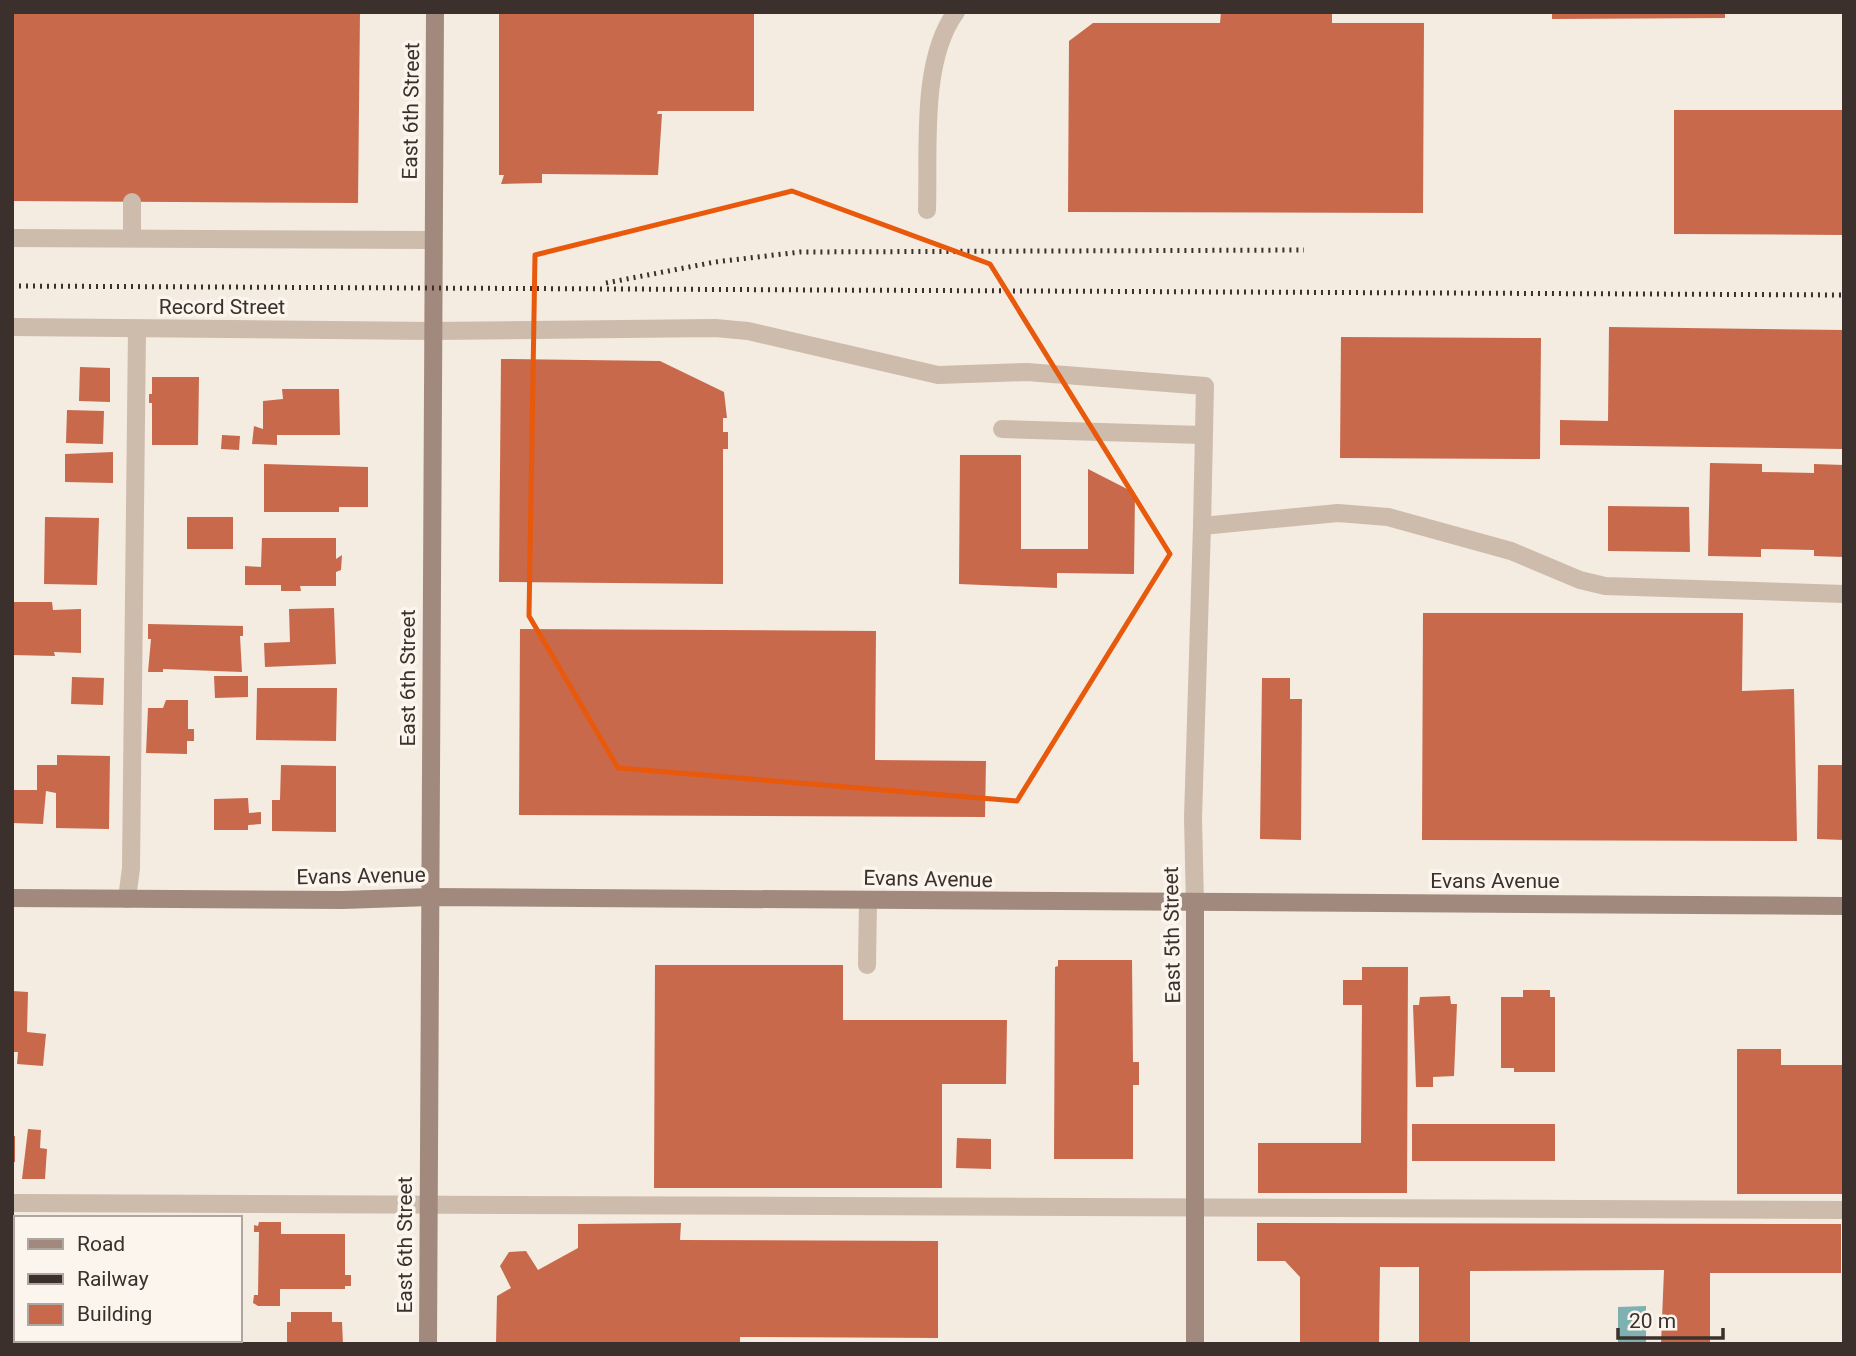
<svg xmlns="http://www.w3.org/2000/svg" width="1856" height="1356" font-family="Roboto,sans-serif">
<style>
.water{fill:#7fb0b2}
.building{fill:#c8694b}
.lines{fill:none;stroke-linecap:round;stroke-linejoin:round}
.lane{stroke:#cdbbac;stroke-width:18}
.street{stroke:#cdbbac;stroke-width:18}
.secondary{stroke:#a18a7d;stroke-width:18}
.rail{stroke:#3b302b;stroke-width:5;stroke-dasharray:2 5;stroke-linecap:butt}
.marked{fill:none;stroke:#e8590c;stroke-width:5;stroke-linejoin:round}
.labels{text-anchor:middle;stroke-width:7;stroke-linejoin:round;paint-order:stroke}
.street-label{font-size:21px;fill:#3b302b;stroke:#fbf5ee}
</style>
<rect width="100%" height="100%" fill="#f4ebe1"/>
<path class="water" d="M1646,1306v38h-28v-37z"/>
<g class="building">
<path d="M12,12h348l-2,191 -346,-2z"/>
<path d="M1221,12h111v11h92l-1,190 -355,-1 1,-171 24,-18h127z"/>
<path d="M1552,12h173v6l-173,1z"/>
<path d="M499,13h255v98h-96l-1,3h5l-4,61 -116,-1v9l-41,1 3,-9h-5z"/>
<path d="M1674,110h170v125l-170,-1z"/>
<path d="M1609,327l235,3v119l-284,-4v-25l48,1z"/>
<path d="M1341,337l200,1 -1,121 -200,-1z"/>
<path d="M501,359l159,2 64,31 3,26h-4v14h5v17h-5v135l-224,-2z"/>
<path d="M80,367l30,1v34l-31,-1z"/>
<path d="M152,377h47l-1,68h-46v-42h-3v-9h3z"/>
<path d="M282,389h57l1,46h-63v10l-25,-1 2,-18 9,3v-28l20,-2z"/>
<path d="M67,410l37,1 -1,33 -37,-1z"/>
<path d="M222,435l18,1 -1,14 -18,-1z"/>
<path d="M113,452v31l-48,-1v-28z"/>
<path d="M960,455h61v94h67v-80l47,24 -1,81 -77,-1v15l-98,-4z"/>
<path d="M1710,463l52,1v8l52,1v-9l30,1v92l-30,-1v-6l-53,-1v8l-53,-1z"/>
<path d="M264,464l104,3v40h-29v5h-75z"/>
<path d="M1608,506l81,1 1,45 -82,-1z"/>
<path d="M45,517l54,1 -2,67 -53,-1z"/>
<rect x="187" y="517" width="46" height="32"/>
<path d="M262,538h74v21l6,-4 -1,15 -5,2v14h-36l1,5h-20v-6h-36v-19l16,1z"/>
<path d="M12,602h40l1,8 28,-1v44l-27,-1 1,4 -43,-1z"/>
<path d="M334,608l2,56 -71,3 -1,-24 26,-1 -1,-33z"/>
<path d="M1423,613h320l-1,78 52,-2 3,152 -375,-1z"/>
<path d="M148,624l95,2v10h-3l2,36 -79,-3v3h-15l3,-33h-3z"/>
<path d="M520,629l356,2 -1,129 111,1 -1,56 -466,-2z"/>
<path d="M214,676h34v21l-33,1z"/>
<path d="M72,677l32,1 -1,27 -32,-1z"/>
<path d="M1262,678h28v21h12l-1,141 -41,-1z"/>
<path d="M257,688h80l-1,53 -80,-1z"/>
<path d="M166,700h22v29h6v12h-7v13l-41,-1 2,-45h15z"/>
<path d="M57,755l53,1 -1,73 -53,-1v-35l-10,-2 -3,33 -31,-1v-33h25v-25h20z"/>
<path d="M281,765l55,1v66l-64,-1v-31h8z"/>
<path d="M1818,765h26v75l-27,-1z"/>
<path d="M248,798l1,15 12,-1v12l-13,1v5h-34v-31z"/>
<path d="M1058,960h74l1,102h6v23h-6v74h-79l1,-192 3,-1z"/>
<path d="M655,965h188v55h164l-1,64h-64v104h-288z"/>
<path d="M1362,967h46l-1,226h-149v-50h103l1,-138h-19v-25h19z"/>
<path d="M1523,990h27v7h5v75h-41v-4h-13v-71h22z"/>
<path d="M12,991l16,1 -1,40 19,2 -3,32 -26,-2 1,-12h-6z"/>
<path d="M1450,996l1,8h6l-3,72 -21,1v10h-17l-3,-82h6l1,-8z"/>
<path d="M1737,1049h44v16h63v129h-107z"/>
<rect x="1412" y="1124" width="143" height="37"/>
<path d="M28,1129l13,1 -1,18 7,1 -2,30h-23z"/>
<rect x="12" y="1136" width="3" height="26"/>
<path d="M957,1138l34,1v30l-35,-1z"/>
<path d="M259,1222h22v12h64v41h6v11h-6v3h-65v17h-22l-5,-3 1,-8h4l1,-63h-5v-7l4,1z"/>
<path d="M681,1223l-1,17 258,1v97l-198,-1v7h-244l1,-48 14,-8 -11,-22 9,-14 17,-1 12,19 40,-22v-24z"/>
<path d="M1257,1223l584,1v49h-131v71h-49l3,-74 -194,1v73h-51v-77h-39l-1,77h-79v-67l-15,-16h-28z"/>
<rect x="12" y="1225" width="4" height="31"/>
<path d="M291,1312h41v10h10l1,22h-56v-22h4z"/>
<rect x="50" y="1340" width="51" height="4"/>
<rect x="127" y="1340" width="47" height="4"/>
</g>
<g class="lines">
<g class="lane">
<path d="M132,202v36"/>
<path d="M927,210c2,-60 -7,-149 29,-198"/>
<path d="M432,331l283,-3 33,3 190,44 89,-3 178,14 -3,140 136,-13 50,4 123,34 69,29 25,6 239,8"/>
<path d="M1002,429l200,6"/>
<path d="M127,899l4,-31 6,-539"/>
<path d="M867,965l1,-64"/>
<path d="M12,1203l1832,7"/>
</g>
<g class="street">
<path d="M12,238l419,2"/>
<path d="M12,327l420,4"/>
<path d="M1195,904l-2,-86 9,-292"/>
</g>
<g class="secondary">
<path d="M12,898l331,2 87,-3 1414,9"/>
<path d="M1195,904v440"/>
<path d="M428,1344l7,-1332"/>
</g>
<g class="rail">
<path d="M606,283l109,-21 85,-10 504,-2"/>
<path d="M12,286l1832,9"/>
</g>
</g>
<path class="marked" d="M792,191l198,73 180,290 -153,247 -399,-33 -89,-152 6,-361z"/>
<g class="labels">
<g class="street-label">
<text transform="translate(411 111) rotate(-89)" y="7">East 6th Street</text>
<text x="222" y="314">Record Street</text>
<text transform="translate(408 678) rotate(-90)" y="7">East 6th Street</text>
<text transform="translate(361 876) rotate(-1)" y="7">Evans Avenue</text>
<text transform="translate(928 879) rotate(1)" y="7">Evans Avenue</text>
<text x="1495" y="888">Evans Avenue</text>
<text transform="translate(1172 935) rotate(-91)" y="7">East 5th Street</text>
<text transform="translate(405 1245) rotate(-90)" y="7">East 6th Street</text>
</g>
</g>
<rect width="1856" height="1356" fill="none" stroke="#3b302b" stroke-width="28"/>
<rect x="14" y="1216" width="228" height="126" fill="#fbf5ee" stroke="#aea6a0" stroke-width="2"/>
<rect x="28" y="1239" width="35" height="10" fill="#a18a7d" stroke="#aea6a0" stroke-width="2"/>
<text x="77" y="1251" font-size="21" fill="#3b302b">Road</text>
<rect x="28" y="1274" width="35" height="10" fill="#3b302b" stroke="#aea6a0" stroke-width="2"/>
<text x="77" y="1286" font-size="21" fill="#3b302b">Railway</text>
<rect x="28" y="1304" width="35" height="21" fill="#c8694b" stroke="#aea6a0" stroke-width="2"/>
<text x="77" y="1321" font-size="21" fill="#3b302b">Building</text>
<path d="M1618 1328v10h105v-10" fill="none" stroke="#3b302b" stroke-width="3.5"/>
<text x="1629" y="1328" font-size="21" fill="#3b302b" stroke="#fbf5ee" stroke-width="5" paint-order="stroke">20 m</text>
</svg>
